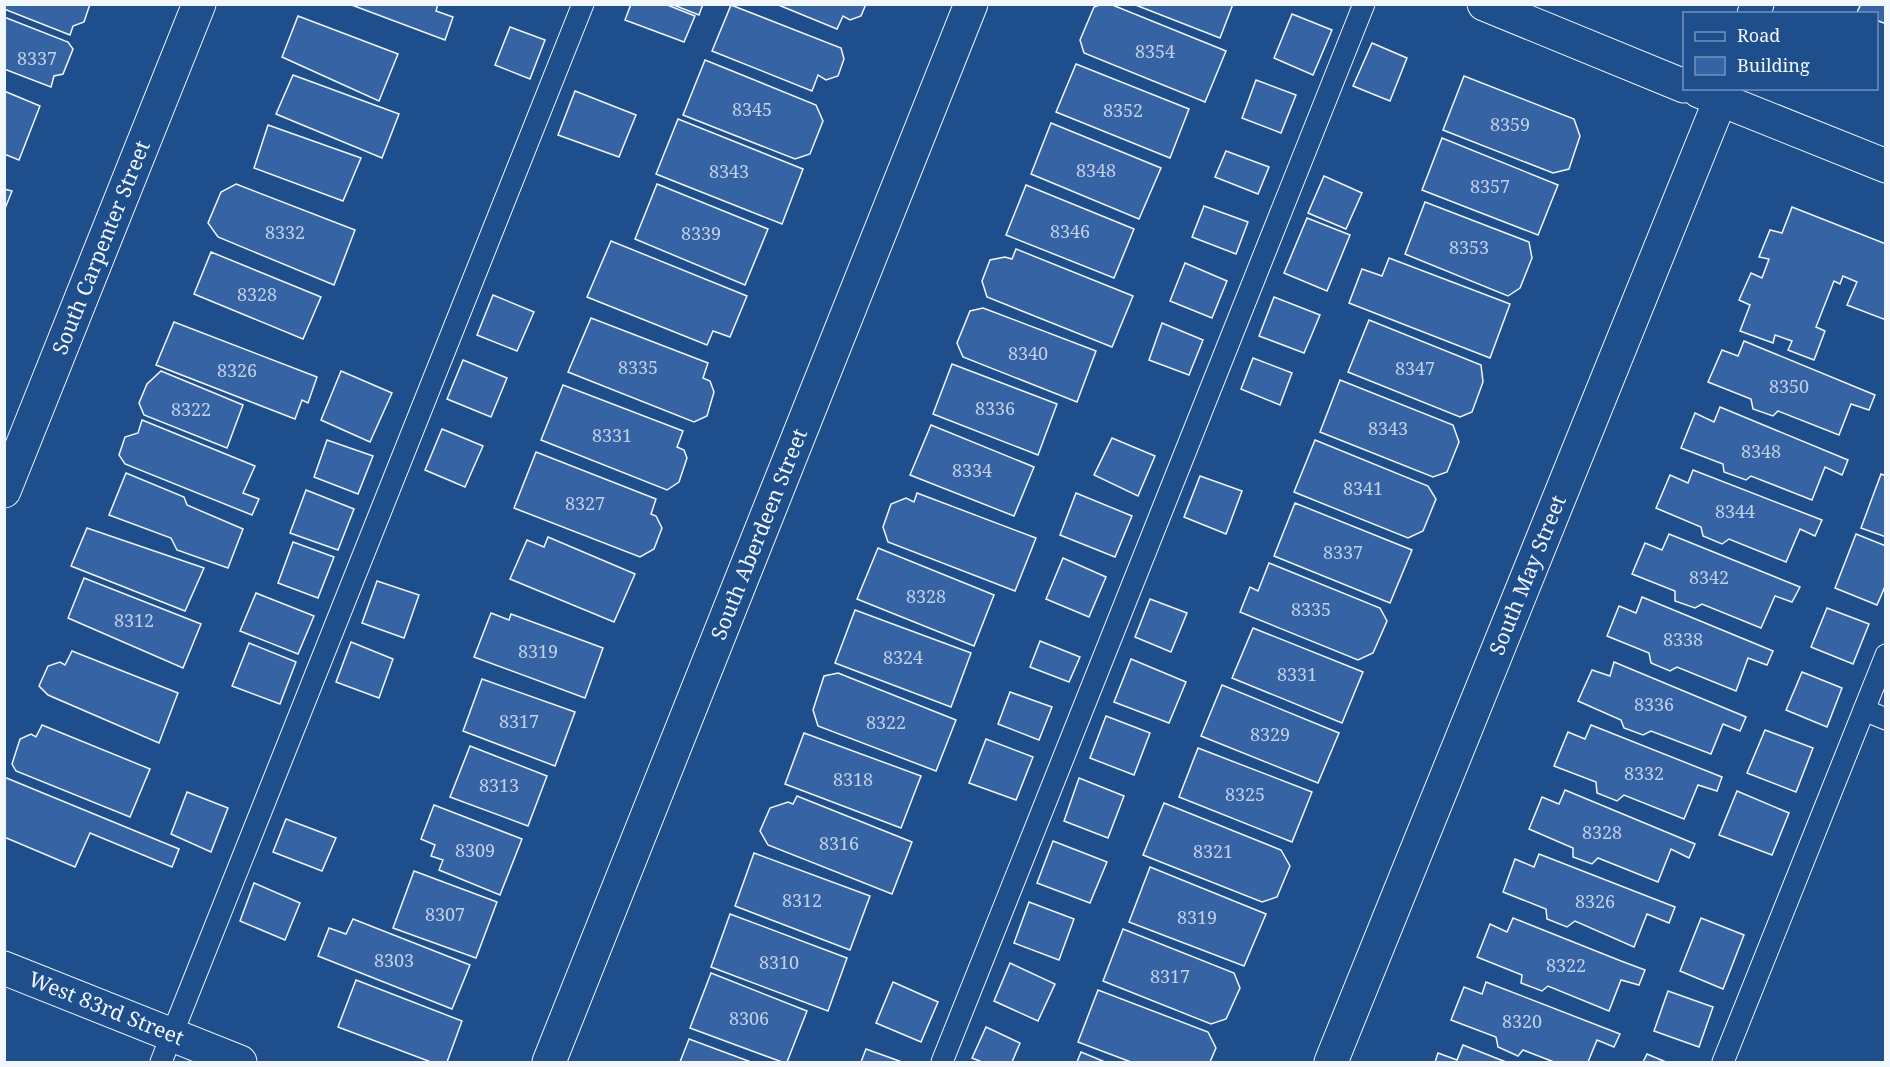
<svg xmlns="http://www.w3.org/2000/svg" width="1890" height="1067" font-family="'Noto Serif',serif">
<style>
.building{fill:#3563a3;stroke:#f2f6ff;stroke-width:1.5}
.lines{fill:none;stroke-linecap:round;stroke-linejoin:round}
.service-casing{stroke:#f2f6ff;stroke-width:23}
.minor-casing{stroke:#f2f6ff;stroke-width:35}
.tertiary-casing{stroke:#f2f6ff;stroke-width:35}
.service{stroke:#1f4e8c;stroke-width:21}
.minor{stroke:#1f4e8c;stroke-width:33}
.tertiary{stroke:#1f4e8c;stroke-width:33}
.labels{text-anchor:middle;stroke-width:4.5;stroke-linejoin:round;paint-order:stroke}
.number-label{font-size:18px;fill:#c3d1e8}
.street-label{font-size:21px;fill:#f2f6ff;stroke:#1f4e8c}
</style>
<rect width="100%" height="100%" fill="#1f4e8c"/>
<g class="building">
<path d="M4,4h86l-6,18 -11,4 -3,9 -66,-26z"/>
<path d="M349,4h89l-2,7 17,6 -8,23z"/>
<path d="M631,4h34l30,12 -11,26 -59,-22z"/>
<path d="M671,4h32l-4,11z"/>
<path d="M776,4h90l-5,12 -11,4 -7,-4 -6,13z"/>
<path d="M1102,4h8l116,47 -21,51 -121,-49 -4,-13 14,-33z"/>
<path d="M1133,4h100l-13,34z"/>
<path d="M1861,4h25v20l-10,-4v-6h-14l-5,-2z"/>
<path d="M731,5l110,43 3,11 -6,17 -12,4 -8,-5 -6,16 -100,-40z"/>
<path d="M1292,14l40,16 -19,45 -39,-17z"/>
<path d="M298,16l100,38 -19,47 -97,-44z"/>
<path d="M4,17l64,25 5,7 -10,25 -9,2 -3,11 -47,-18z"/>
<path d="M510,27l35,13 -15,39 -35,-14z"/>
<path d="M1372,43l35,15 -17,43 -37,-15z"/>
<path d="M705,60l111,45 7,16 -13,33 -15,5 -112,-44z"/>
<path d="M1076,64l113,45 -19,49 -114,-46z"/>
<path d="M293,75l106,39 -17,44 -106,-44z"/>
<path d="M1464,76l110,43 6,17 -11,33 -16,4 -110,-43z"/>
<path d="M1256,80l40,15 -15,38 -39,-15z"/>
<path d="M4,91l36,15 -21,54 -15,-6z"/>
<path d="M575,91l61,24 -17,42 -61,-22z"/>
<path d="M678,119l125,50 -21,55 -126,-50z"/>
<path d="M1051,123l110,45 -22,51 -108,-45z"/>
<path d="M268,125l93,33 -18,43 -89,-33z"/>
<path d="M1442,138l116,47 -20,50 -116,-45z"/>
<path d="M1226,151l43,16 -11,27 -43,-17z"/>
<path d="M1324,176l38,17 -16,36 -38,-16z"/>
<path d="M236,184l119,46 -21,55 -116,-48 -10,-14 13,-31z"/>
<path d="M657,184l111,45 -23,56 -110,-46z"/>
<path d="M1026,185l108,44 -20,49 -108,-43z"/>
<path d="M4,189l8,2 -8,20z"/>
<path d="M1425,202l104,40 3,16 -12,30 -12,8 -103,-42z"/>
<path d="M1204,206l44,16 -12,32 -44,-17z"/>
<path d="M1792,207l94,37v76l-39,-15 10,-23 -14,-6 -3,8 -6,-3 -18,46 9,4 -11,29 -26,-10 4,-9 -17,-6 -2,8 -33,-12 10,-26 -11,-5 12,-27 11,5 7,-19 -10,-2 11,-27 12,3z"/>
<path d="M1307,218l43,17 -23,56 -43,-18z"/>
<path d="M611,241l136,55 -17,41 -17,-6 -6,14 -120,-48z"/>
<path d="M1016,249l117,47 -21,51 -125,-50 -5,-16 8,-21 15,-3 7,2z"/>
<path d="M211,252l110,45 -18,42 -109,-45z"/>
<path d="M1389,258l121,46 -20,54 -141,-55 13,-34 20,7z"/>
<path d="M1185,263l42,18 -15,37 -42,-17z"/>
<path d="M493,295l41,17 -17,39 -40,-16z"/>
<path d="M1274,297l46,18 -16,38 -45,-17z"/>
<path d="M983,308l113,43 -19,51 -114,-45 -6,-14 13,-32z"/>
<path d="M591,318l117,45 -5,15 7,3 4,11 -7,24 -13,6 -126,-50z"/>
<path d="M1369,320l112,45 2,17 -11,30 -12,5 -112,-45z"/>
<path d="M174,322l143,55 -9,26 -6,-3 -7,19 -139,-54z"/>
<path d="M1162,323l41,17 -14,35 -40,-15z"/>
<path d="M1744,341l131,54 -6,15 -18,-6 -12,31 -61,-24 -5,5 -20,-7 -2,-10 -43,-17 14,-32 16,6z"/>
<path d="M1253,358l39,15 -12,32 -39,-16z"/>
<path d="M463,360l44,18 -16,39 -44,-18z"/>
<path d="M952,364l105,40 -19,51 -105,-41z"/>
<path d="M161,371l82,34 -16,43 -83,-33 -5,-12 8,-19z"/>
<path d="M341,371l51,22 -22,49 -49,-22z"/>
<path d="M1340,380l113,45 6,17 -12,30 -14,5 -113,-45z"/>
<path d="M563,385l120,46 -6,16 7,3 3,8 -8,24 -12,8 -126,-50z"/>
<path d="M1720,407l128,53 -6,15 -17,-8 -13,33 -61,-24 -5,4 -22,-8 -1,-8 -42,-16 14,-35 19,9z"/>
<path d="M142,420l113,46 -12,27 16,6 -7,16 -127,-51 -6,-9 6,-18 13,-4z"/>
<path d="M931,425l103,42 -20,49 -104,-41z"/>
<path d="M442,429l41,17 -18,41 -40,-17z"/>
<path d="M1112,438l43,18 -17,40 -44,-21z"/>
<path d="M327,440l46,16 -15,38 -44,-17z"/>
<path d="M1315,440l113,46 8,13 -13,32 -15,7 -114,-46z"/>
<path d="M536,452l120,47 -5,15 5,2 6,12 -8,21 -14,8 -126,-49z"/>
<path d="M1693,470l129,50 -7,16 -15,-7 -14,33 -57,-23 -7,5 -19,-8 -2,-9 -45,-19 14,-33 18,8z"/>
<path d="M126,473l58,24 3,8 56,24 -15,39 -51,-18 -6,-12 -62,-23z"/>
<path d="M1881,474l5,2v61l-25,-9z"/>
<path d="M1200,476l42,15 -16,43 -42,-17z"/>
<path d="M306,490l48,19 -16,41 -48,-17z"/>
<path d="M917,493l119,45 -21,53 -127,-49 -5,-15 8,-23 15,-6 8,4z"/>
<path d="M1076,493l56,23 -17,41 -55,-22z"/>
<path d="M1295,503l117,47 -22,53 -116,-47z"/>
<path d="M87,528l117,40 -19,43 -114,-45z"/>
<path d="M1669,534l131,53 -8,15 -17,-6 -14,32 -59,-24 -7,4 -20,-7v-10l-43,-17 13,-31 17,7z"/>
<path d="M1856,534l30,12v38l-9,21 -42,-17z"/>
<path d="M548,537l87,37 -21,48 -104,-43 17,-39 17,7z"/>
<path d="M293,542l41,15 -16,41 -40,-15z"/>
<path d="M878,548l116,47 -20,51 -117,-47z"/>
<path d="M1063,558l43,19 -17,40 -43,-18z"/>
<path d="M1269,563l111,45 7,13 -14,32 -15,7 -118,-48 10,-25 8,4z"/>
<path d="M84,578l117,46 -18,44 -115,-50z"/>
<path d="M377,581l42,14 -15,43 -42,-15z"/>
<path d="M256,593l58,23 -16,38 -58,-23z"/>
<path d="M1642,597l131,54 -6,14 -19,-7 -12,33 -59,-24 -7,4 -19,-8 -2,-10 -42,-17 12,-30 17,7z"/>
<path d="M1150,599l37,14 -16,39 -36,-15z"/>
<path d="M1827,608l42,16 -16,40 -42,-17z"/>
<path d="M855,610l116,43 -20,54 -116,-44z"/>
<path d="M491,613l18,7 2,-6 92,34 -18,50 -111,-41z"/>
<path d="M1253,628l110,44 -21,51 -110,-45z"/>
<path d="M1040,641l40,16 -11,25 -39,-15z"/>
<path d="M351,642l42,17 -14,39 -43,-16z"/>
<path d="M249,643l47,19 -16,42 -48,-18z"/>
<path d="M72,651l106,42 -19,50 -111,-48 -9,-9 9,-20 12,-4 5,3z"/>
<path d="M1131,659l55,23 -17,41 -55,-21z"/>
<path d="M1614,662l132,55 -6,14 -17,-7 -12,30 -60,-23 -8,4 -19,-7 -3,-8 -43,-19 14,-31 18,6z"/>
<path d="M1802,672l40,16 -15,39 -41,-17z"/>
<path d="M838,673l118,47 -20,51 -118,-45 -5,-16 11,-34z"/>
<path d="M482,679l93,33 -20,54 -92,-35z"/>
<path d="M1222,685l117,48 -21,50 -117,-47z"/>
<path d="M1010,692l42,15 -13,33 -41,-16z"/>
<path d="M1106,716l44,17 -16,42 -44,-17z"/>
<path d="M42,725l108,44 -20,48 -114,-46 -4,-7 8,-25 11,-5 5,3z"/>
<path d="M1591,725l131,52 -5,14 -19,-6 -14,34 -60,-24 -7,6 -20,-8 -1,-11 -42,-16 14,-34 17,7z"/>
<path d="M1765,730l48,18 -17,44 -49,-19z"/>
<path d="M804,733l117,43 -20,52 -116,-44z"/>
<path d="M986,739l47,18 -17,43 -47,-17z"/>
<path d="M470,746l77,30 -19,50 -78,-29z"/>
<path d="M1198,748l114,44 -20,50 -113,-45z"/>
<path d="M4,777l175,72 -7,18 -82,-34 -15,34 -71,-30z"/>
<path d="M1079,778l45,18 -16,42 -44,-17z"/>
<path d="M1565,790l130,54 -6,14 -18,-9 -13,33 -60,-24 -6,6 -19,-7v-9l-44,-19 13,-32 17,7z"/>
<path d="M1737,791l52,22 -17,42 -53,-20z"/>
<path d="M187,792l41,16 -17,44 -40,-18z"/>
<path d="M797,796l115,46 -20,52 -124,-49 -8,-14 10,-23 18,-6 5,2z"/>
<path d="M1164,803l117,47 9,16 -13,31 -15,5 -119,-47z"/>
<path d="M434,805l88,34 -22,56 -61,-25 4,-10 -12,-4 4,-11 -14,-6z"/>
<path d="M286,819l50,19 -14,33 -49,-19z"/>
<path d="M1053,841l54,21 -17,41 -53,-20z"/>
<path d="M754,853l116,43 -20,54 -115,-44z"/>
<path d="M1539,854l136,53 -6,16 -22,-9 -13,33 -59,-26 -8,6 -20,-8 -1,-10 -43,-17 12,-33 19,8z"/>
<path d="M1150,867l116,47 -22,52 -115,-44z"/>
<path d="M414,871l83,31 -21,56 -83,-30z"/>
<path d="M254,883l46,20 -15,37 -45,-19z"/>
<path d="M1029,902l45,17 -15,41 -45,-17z"/>
<path d="M730,914l117,44 -19,53 -117,-44z"/>
<path d="M1513,918l108,43 24,9 -6,15 -18,-5 -12,31 -61,-25 -6,5 -21,-8 1,-8 -45,-18 13,-33 17,8z"/>
<path d="M1701,918l43,17 -21,54 -43,-18z"/>
<path d="M353,919l117,46 -18,44 -134,-53 11,-28 17,6z"/>
<path d="M1123,929l111,44 6,15 -14,31 -15,5 -108,-43z"/>
<path d="M1010,963l45,21 -17,37 -44,-20z"/>
<path d="M711,973l96,38 -20,51h-5l-92,-34z"/>
<path d="M356,980l106,41 -15,41h-16l-93,-35z"/>
<path d="M893,982l45,20 -17,40 -45,-19z"/>
<path d="M1486,982l134,52 -6,13 -17,-7 -9,22h-34l-31,-12 -5,6 -20,-9 -2,-10 -45,-17 13,-33 18,7z"/>
<path d="M1098,990l110,42 8,16 -6,14h-79l-53,-20z"/>
<path d="M1668,991l45,16 -14,40 -45,-16z"/>
<path d="M986,1027l34,16 -8,19h-30l-10,-4z"/>
<path d="M689,1039l62,23h-71z"/>
<path d="M1463,1045l43,17h-71l3,-9 19,7z"/>
<path d="M866,1049l36,13h-41z"/>
<path d="M1081,1052l24,10h-28z"/>
<path d="M1647,1054l19,8h-23z"/>
</g>
<g class="lines">
<defs>
<g id="service">
<path d="M1864,710l22,9"/>
<path d="M161,1062l422,-1058"/>
<path d="M942,1062l422,-1058"/>
<path d="M1723,1062l163,-407"/>
</g>
<g id="minor">
<path d="M1484,4l200,82"/>
<path d="M1754,14l3,-10"/>
<path d="M1699,91l187,75"/>
<path id="s1" d="M4,491l195,-487"/>
<path id="s2" d="M549,1062l422,-1058"/>
<path id="s3" d="M1331,1062l394,-974"/>
</g>
<g id="tertiary">
<path id="s4" d="M4,968l236,94"/>
</g>
</defs>
<use href="#service" class="service-casing"/>
<use href="#minor" class="minor-casing"/>
<use href="#tertiary" class="tertiary-casing"/>
<use href="#service" class="service"/>
<use href="#minor" class="minor"/>
<use href="#tertiary" class="tertiary"/>
</g>
<g class="labels">
<g class="number-label">
<text x="1155" y="58">8354</text>
<text x="37" y="65">8337</text>
<text x="752" y="116">8345</text>
<text x="1123" y="117">8352</text>
<text x="1510" y="131">8359</text>
<text x="1096" y="177">8348</text>
<text x="729" y="178">8343</text>
<text x="1490" y="193">8357</text>
<text x="1070" y="238">8346</text>
<text x="285" y="239">8332</text>
<text x="701" y="240">8339</text>
<text x="1469" y="254">8353</text>
<text x="257" y="301">8328</text>
<text x="1028" y="360">8340</text>
<text x="638" y="374">8335</text>
<text x="1415" y="375">8347</text>
<text x="237" y="377">8326</text>
<text x="1789" y="393">8350</text>
<text x="995" y="415">8336</text>
<text x="191" y="416">8322</text>
<text x="1388" y="435">8343</text>
<text x="612" y="442">8331</text>
<text x="1761" y="458">8348</text>
<text x="972" y="477">8334</text>
<text x="1363" y="495">8341</text>
<text x="585" y="510">8327</text>
<text x="1735" y="518">8344</text>
<text x="1343" y="559">8337</text>
<text x="1709" y="584">8342</text>
<text x="926" y="603">8328</text>
<text x="1311" y="616">8335</text>
<text x="134" y="627">8312</text>
<text x="1683" y="646">8338</text>
<text x="538" y="658">8319</text>
<text x="903" y="664">8324</text>
<text x="1297" y="681">8331</text>
<text x="1654" y="711">8336</text>
<text x="519" y="728">8317</text>
<text x="886" y="729">8322</text>
<text x="1270" y="741">8329</text>
<text x="1644" y="780">8332</text>
<text x="853" y="786">8318</text>
<text x="499" y="792">8313</text>
<text x="1245" y="801">8325</text>
<text x="1602" y="839">8328</text>
<text x="839" y="850">8316</text>
<text x="475" y="857">8309</text>
<text x="1213" y="858">8321</text>
<text x="802" y="907">8312</text>
<text x="1595" y="908">8326</text>
<text x="445" y="921">8307</text>
<text x="1197" y="924">8319</text>
<text x="394" y="967">8303</text>
<text x="779" y="969">8310</text>
<text x="1566" y="972">8322</text>
<text x="1170" y="983">8317</text>
<text x="749" y="1025">8306</text>
<text x="1522" y="1028">8320</text>
</g>
<g class="street-label">
<text dy="7" stroke="none"><textPath href="#s1" startOffset="262">South Carpenter Street</textPath></text>
<text dy="7" stroke="none"><textPath href="#s2" startOffset="568">South Aberdeen Street</textPath></text>
<text dy="7" stroke="none"><textPath href="#s3" startOffset="525">South May Street</textPath></text>
<text dy="7" stroke="none"><textPath href="#s4" startOffset="110">West 83rd Street</textPath></text>
</g>
</g>
<rect width="1890" height="1067" fill="none" stroke="#f2f6ff" stroke-width="12"/>
<rect x="1683" y="12" width="195" height="78" fill="#1f4e8c" stroke="#7391ba" stroke-width="1.5"/>
<rect x="1695" y="32" width="30" height="9" fill="#1f4e8c" stroke="#7391ba" stroke-width="1.5"/>
<text x="1737" y="42" font-size="18" fill="#f2f6ff">Road</text>
<rect x="1695" y="57" width="30" height="18" fill="#3563a3" stroke="#7391ba" stroke-width="1.5"/>
<text x="1737" y="72" font-size="18" fill="#f2f6ff">Building</text>
</svg>
